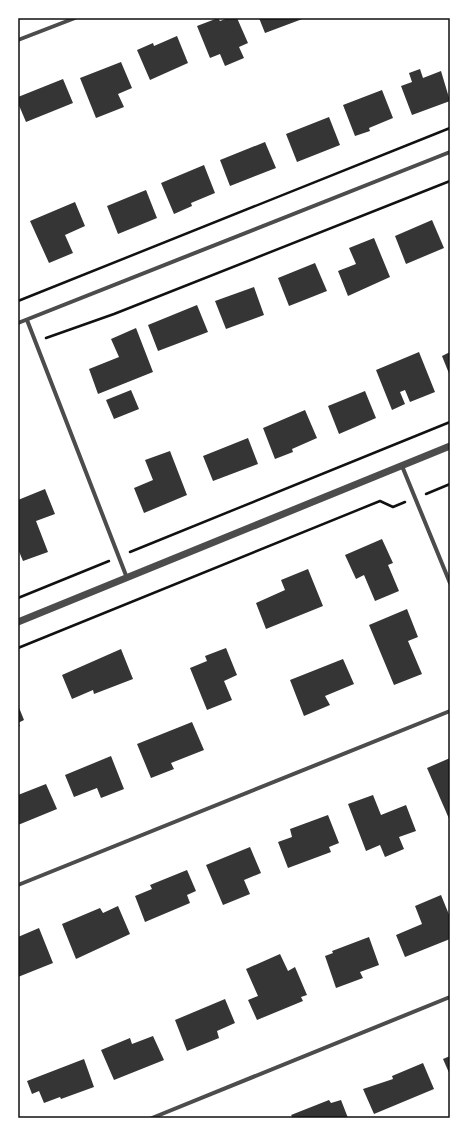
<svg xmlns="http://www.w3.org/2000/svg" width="468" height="1136" font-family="Raleway,sans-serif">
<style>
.building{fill:#353535}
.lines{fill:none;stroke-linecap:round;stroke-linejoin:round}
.path{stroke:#111;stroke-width:2.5}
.minor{stroke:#4c4c4c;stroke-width:4}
.tertiary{stroke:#4c4c4c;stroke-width:7}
.neatline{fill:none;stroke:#111;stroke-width:1.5}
</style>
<rect width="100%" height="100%" fill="#fff"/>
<g class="building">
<path d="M218,18l2,3 8,-3h9l11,25 -9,4 5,11 -19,8 -5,-12 -10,4 -13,-32z"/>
<path d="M259,18h46l-40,15z"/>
<path d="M177,36l11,27 -38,17 -13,-30 16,-7 1,3z"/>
<path d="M121,62l11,26 -14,6 6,13 -28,11 -16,-40z"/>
<path d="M420,69l3,9 18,-7 9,30 -38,14 -11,-29 11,-4 -3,-9z"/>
<path d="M63,79l10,24 -47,19 -8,-19v-6z"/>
<path d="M382,90l11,28 -24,10 1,3 -15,5 -12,-31z"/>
<path d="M329,117l11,28 -43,17 -11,-28z"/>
<path d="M265,142l11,26 -46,18 -10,-26z"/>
<path d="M204,165l11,28 -24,10 1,3 -18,8 -13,-31z"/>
<path d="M146,190l11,28 -39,16 -11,-28z"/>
<path d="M75,202l10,24 -20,9 8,18 -24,10 -19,-42z"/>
<path d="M432,220l12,28 -38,16 -11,-28z"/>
<path d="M374,238l16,39 -42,19 -10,-25 18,-7 -7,-16z"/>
<path d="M315,263l12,28 -38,15 -11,-28z"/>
<path d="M254,287l10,28 -38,14 -11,-28z"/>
<path d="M197,305l11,27 -50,19 -10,-26z"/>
<path d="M136,328l17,44 -55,22 -9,-25 30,-12 -8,-18z"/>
<path d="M419,352l16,40 -25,10 -5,-12 -5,2 5,12 -13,6 -16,-40z"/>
<path d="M450,352v24l-8,-20z"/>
<path d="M131,390l8,19 -25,10 -8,-19z"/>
<path d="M365,391l11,27 -37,16 -11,-28z"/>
<path d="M305,410l12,28 -25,11 1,3 -18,7 -12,-31z"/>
<path d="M248,438l10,26 -45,17 -10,-25z"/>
<path d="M170,451l17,44 -43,18 -10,-25 19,-8 -8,-20z"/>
<path d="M45,489l10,25 -19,7 12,31 -25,9 -5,-12v-49z"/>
<path d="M382,539l11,24 -5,2 11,26 -24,10 -11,-26 -8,4 -11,-24z"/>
<path d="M308,569l15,37 -57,23 -10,-26 29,-13 -4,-10z"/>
<path d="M407,609l11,28 -10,4 14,33 -28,11 -25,-60z"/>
<path d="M226,648l11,27 -13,6 8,19 -25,10 -17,-42 17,-7 -2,-5z"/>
<path d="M121,649l12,30 -39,15 -1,-4 -21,9 -10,-24z"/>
<path d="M343,659l11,25 -29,12 5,9 -26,11 -14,-36z"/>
<path d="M18,705l6,15 -6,3 2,3 -2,1z"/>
<path d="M192,722l12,28 -33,13 3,6 -23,9 -14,-34z"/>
<path d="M111,756l13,33 -23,9 -4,-10 -23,9 -9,-22z"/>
<path d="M450,758v63l-23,-53z"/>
<path d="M46,784l11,25 -39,16v-30z"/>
<path d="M373,795l8,20 25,-10 10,26 -17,6 5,12 -19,8 -5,-12 -14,6 -18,-47z"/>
<path d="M328,815l11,28 -10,4 2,5 -43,16 -10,-26 14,-5 -2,-8z"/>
<path d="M250,847l11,26 -17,7 6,14 -27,11 -17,-40z"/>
<path d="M187,870l9,21 -9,4 3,8 -45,19 -10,-26 17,-7 -2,-4z"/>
<path d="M441,895l9,22v22l-45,18 -9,-22 26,-11 -7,-18z"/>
<path d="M118,906l12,28 -54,25 -14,-35 38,-16 3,5z"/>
<path d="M39,928l14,35 -35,14v-40z"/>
<path d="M369,937l10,28 -19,7 3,6 -27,10 -11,-32 8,-3 -1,-2z"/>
<path d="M280,954l8,17 7,-4 12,28 -6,2 2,4 -46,19 -9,-20 10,-4 -12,-27z"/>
<path d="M225,999l10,24 -18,8 2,7 -32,13 -12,-31z"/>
<path d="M153,1036l11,24 -50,20 -13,-30 29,-12 2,6z"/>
<path d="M450,1056v19l-7,-16z"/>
<path d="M84,1059l10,28 -33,12 -1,-2 -16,6 -5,-12 -7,3 -5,-13z"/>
<path d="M423,1063l11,26 -60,25 -11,-25 30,-10 -1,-3z"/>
<path d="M329,1100l2,3 10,-3 7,18h-55l-2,-3z"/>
</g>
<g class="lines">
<g class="path">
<path d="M18,301l432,-173"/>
<path d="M46,338l68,-24 336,-133"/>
<path d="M426,494l24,-10"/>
<path d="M130,552l320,-130"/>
<path d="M18,598l91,-37"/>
<path d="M18,648l362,-147 13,6 12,-5"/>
</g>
<g class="minor">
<path d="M18,40l57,-22"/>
<path d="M27,320l100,258"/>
<path d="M18,323l432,-171"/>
<path d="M402,466l48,117"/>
<path d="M18,885l432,-174"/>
<path d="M152,1118l298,-121"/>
</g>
<path class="tertiary" d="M18,622l432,-176"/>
</g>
<rect width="468" height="1136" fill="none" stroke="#ffffff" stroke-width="38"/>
<rect x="19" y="19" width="430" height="1098" class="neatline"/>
</svg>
